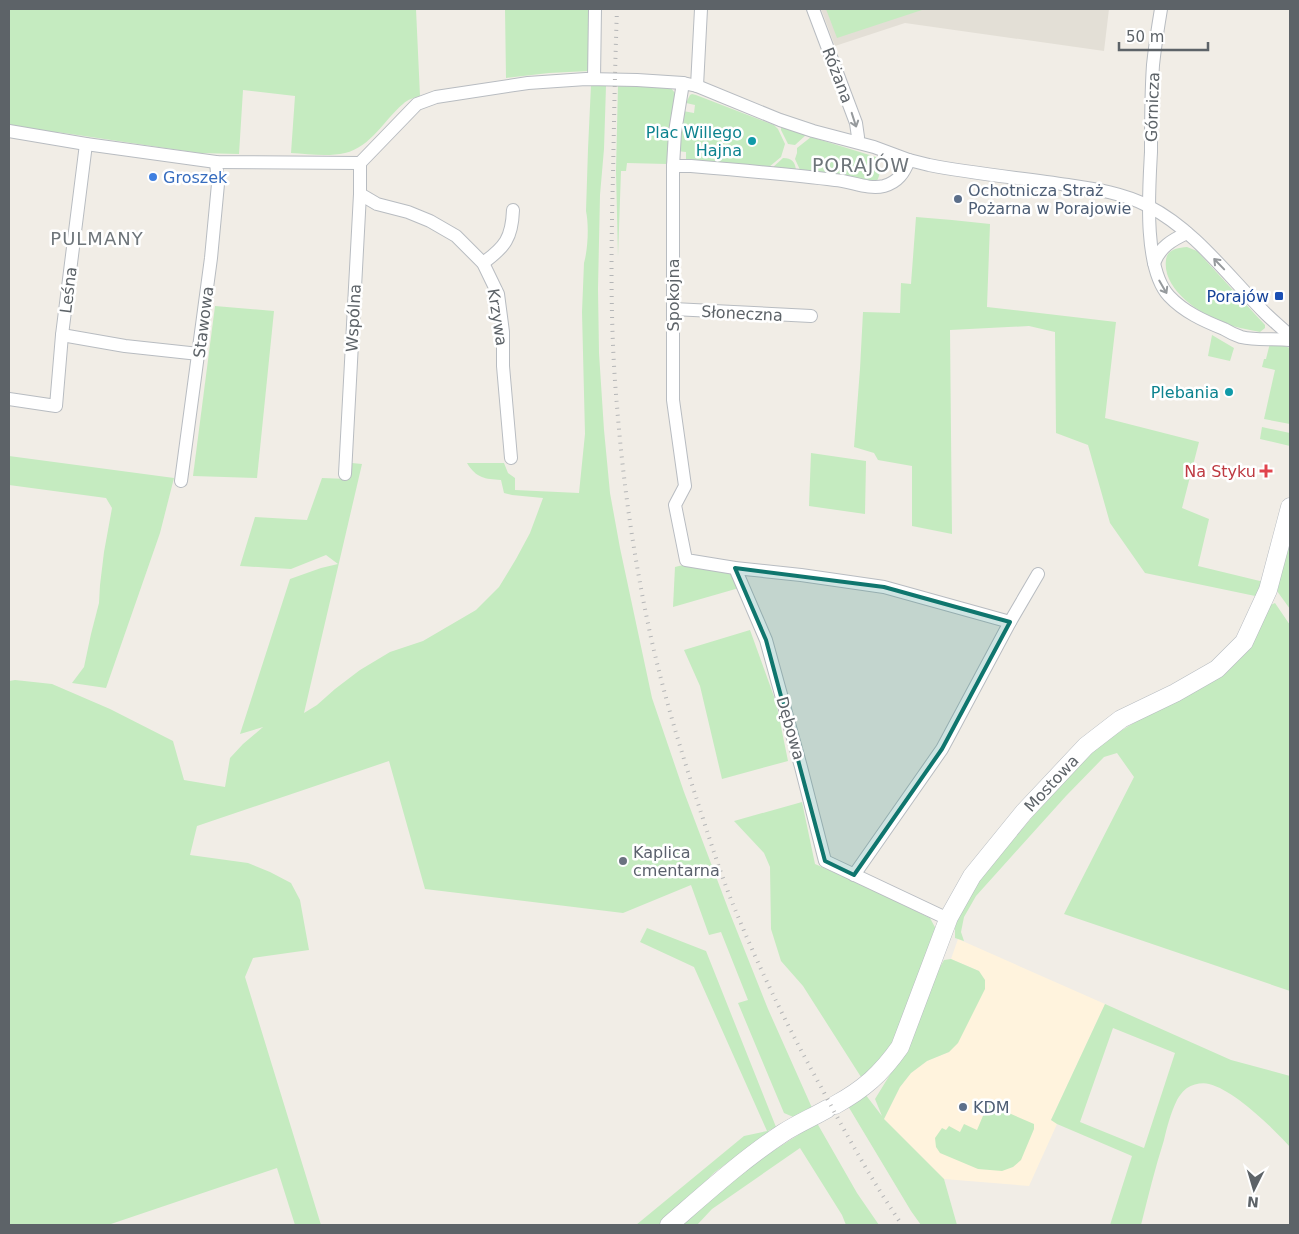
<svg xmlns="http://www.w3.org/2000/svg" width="1299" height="1234" font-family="'DejaVu Sans',sans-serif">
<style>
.commercial{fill:#fff3dd}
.education{fill:#e3dfd6}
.green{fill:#c5ebc0;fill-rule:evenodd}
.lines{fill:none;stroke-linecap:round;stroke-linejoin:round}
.street-casing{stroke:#b8bcc1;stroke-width:14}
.secondary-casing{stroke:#b7bcc1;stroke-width:19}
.street{stroke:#fff;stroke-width:12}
.secondary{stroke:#fff;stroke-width:18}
.rail{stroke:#b5b6b7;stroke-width:4;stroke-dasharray:1 6;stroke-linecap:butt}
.oneway{stroke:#969a9d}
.marked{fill:#0f766e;fill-opacity:0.2;stroke:#0f766e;stroke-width:4;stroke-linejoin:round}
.culture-dot{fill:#0f9aa8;stroke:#fff;stroke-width:2}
.shop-dot{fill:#3f7fe0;stroke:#fff;stroke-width:2}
.service-dot{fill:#5c6f8a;stroke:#fff;stroke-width:2}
.transit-dot{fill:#1a4fb4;stroke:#fff;stroke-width:2}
.health-dot{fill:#e0444e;stroke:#fff;stroke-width:2}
.worship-dot{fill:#6b7280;stroke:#fff;stroke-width:2}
.labels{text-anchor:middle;stroke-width:5;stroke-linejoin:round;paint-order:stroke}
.street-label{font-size:16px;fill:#5d6368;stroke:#fff}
.culture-label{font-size:16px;fill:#0d838f;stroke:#fff;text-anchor:end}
.shop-label{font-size:16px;fill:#366cbe;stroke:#fff;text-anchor:start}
.service-label{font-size:16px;fill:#4e5e75;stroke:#fff;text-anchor:start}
.transit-label{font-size:16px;fill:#164399;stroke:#fff;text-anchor:end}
.health-label{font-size:16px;fill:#be3a42;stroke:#fff;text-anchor:end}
.worship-label{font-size:16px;fill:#5b616d;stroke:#fff;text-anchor:start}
.neighbourhood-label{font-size:18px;letter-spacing:1px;fill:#6e757a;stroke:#fff}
.quarter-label{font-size:19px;letter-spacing:1px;fill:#6e757a;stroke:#fff}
</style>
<rect width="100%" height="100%" fill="#f1ede6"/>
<path class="commercial" d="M958,939l147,65 -54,116 6,4 -28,62 -85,-7 -60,-60 16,-32 11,-14 16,-12 22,-9 30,-81 -28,-12z"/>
<path class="education" d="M821,9h288l-5,42 -199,-28 -70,23z"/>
<g class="green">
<path d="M9,9h407l4,87c-6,2 -12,3 -17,8 -19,16 -32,43 -58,49 -17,4 -37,1 -54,0l4,-57 -52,-6 -4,64 -40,-1 -142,-21 -1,4 -47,-8z"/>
<path d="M505,9h84v62l-40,2 -43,5z"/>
<path d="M826,9h99l-88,29z"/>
<path d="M591,85l15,1 -2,63 -4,46 -2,94 1,64 5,77 6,63 10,55 32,150 32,94 45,119 39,98 45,101 -15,9 -14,-6 -46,-110 10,-3 -27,-68 -12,3 -18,-50 -68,28 -198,-24 -36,-128 -192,65 -7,29 58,8 22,9 21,11 9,17 9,50 -56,8 -8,19 76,248h-26l-18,-57 -169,57h-99v-544l6,-1 37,4 58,25 63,32 11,39 41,7 5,-29 13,-14 20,-17 -23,7 50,-155 31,-11 17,-4 -12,-9 -35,14 -51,-3 15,-49 52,3 15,-42 26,1 4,-16 10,1 -58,249 13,-8 18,-16 25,-19 30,-18 33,-11 53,-31 23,-23 17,-28 14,-26 13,-35 -31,-3 -8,-2 -3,-13c-16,-1 -25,-2 -34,-17h37l4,10 7,5v12l64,3 6,-59 -3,-122 2,-49c4,-14 5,-38 2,-52l2,-62z"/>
<path d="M618,85l52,2 5,6 -8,71 -40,-1 -1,8h-5l-3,86 -2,-86z"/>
<path d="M692,94l4,1 78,30 4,4 7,15 -4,13 -12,10 -83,-6v-9l-9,-1 6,-40 11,2 1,-8 -9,-2 4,-8z"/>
<path d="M781,127l25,8 -11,10 -7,-1 -7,-14z"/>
<path d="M811,137l65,20c5,7 5,19 0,25l-75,-10 -6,-13 2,-6v-5z"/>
<path d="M783,158c9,0 12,4 13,12l-24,-2z"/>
<path d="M916,217l36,3 38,4 -3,83 129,15 -11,96 94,24 -17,66 27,11 -11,47 66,16 -4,15 -115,-24 -35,-50 -22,-78 -32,-12 -1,-101 -26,-6 -79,4 2,204 -40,-8v-60l-34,-6 -4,-7 -20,-6 6,-78 3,-57 37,1 1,-30 10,1z"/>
<path d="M1187,247l10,4 68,74v3l-5,4c-13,-3 -27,-5 -38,-9 -23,-10 -60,-34 -56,-63 1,-11 12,-12 21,-13z"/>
<path d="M215,306l59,5 -17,167 -64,-2z"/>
<path d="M1212,335l22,13 -4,13 -22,-5z"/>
<path d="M1272,342l18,6v76l-26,-5 11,-49 -13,-3 2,-8h2l4,-16z"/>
<path d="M1262,427l28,6v13l-30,-7z"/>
<path d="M811,453l55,8 -1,53 -56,-8z"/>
<path d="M9,456l165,22 -14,55 -54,155 -34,-5 12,-16 7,-33 8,-31 1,-18 4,-33 8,-44 -6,-10 -97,-13z"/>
<path d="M1290,534v75l-13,-18v-7z"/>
<path d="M687,564l46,7 6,17 -66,19 2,-40z"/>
<path d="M1275,603l15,22v366l-226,-77 70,-137 -17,-24 -13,4 -38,39 -90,100 -12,21 -3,15 3,9 -9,-3v-10l4,-15 11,-22 64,-76 44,-49 29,-27 71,-42 90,-91z"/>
<path d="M750,630l26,72 12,59 -66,18 -22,-93 -16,-36z"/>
<path d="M802,802l13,62 41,18 74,36 7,13 -42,112 -22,29 -12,5 -58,-91 -22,-25 -10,-32 -1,-62 -6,-14 -30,-32z"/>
<path d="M647,928l59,23 70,176 -8,4v2l-53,39 -54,53h-25l108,-89 23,-5 -73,-164 -54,-25z"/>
<path d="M951,959l28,12 6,9v9l-27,54 -9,9 -22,9 -16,12 -11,14 -16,32 60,60 13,46h-36l-10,-14 -63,-105 17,-12 17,22 -7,-17 16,-26 16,-23 22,-63 15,-27z"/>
<path d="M1105,1004l126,56 59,16v71c-17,-19 -56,-57 -81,-63 -6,-2 -16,0 -22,4 -3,2 -8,8 -10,12 -6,12 -10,27 -13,40 -9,28 -16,57 -23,85h-31l22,-69 -75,-32 -6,-4zM1113,1028l62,25 -31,95 -64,-26z"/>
<path d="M988,1104l46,20v5l-13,31 -8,7 -11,4 -24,-2 -38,-16 -4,-6 -1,-9 7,-10 4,2 3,-4 11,6 4,-8 13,6z"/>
<path d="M817,1123l40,70 22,32h-33l-4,-10 -42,-67 -88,61 -15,16h-16l70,-60z"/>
</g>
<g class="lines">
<defs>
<g id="street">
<path d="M813,9l43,114 2,14 -1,5"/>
<path d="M1161,9c-3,18 -6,37 -8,56 -2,29 -2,58 -2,87 -2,37 -8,116 18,144 15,16 35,25 55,33 5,3 11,6 17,8 16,4 33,1 49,3"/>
<path d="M594,79l1,-70"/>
<path d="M683,83l-8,49 -2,34v234l12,86 -10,19 11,55 49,8 66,7 83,12 126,35"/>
<path d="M697,86l4,-77"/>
<path d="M9,131l77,13 130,18 144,1 57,-59 19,-7 92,-14 58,-4 51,1 46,3 14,3 83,34 33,11 61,16 35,13 20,5c46,9 93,13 139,20 27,4 55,8 80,21 47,24 80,70 117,107 8,8 17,15 25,23"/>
<path d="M673,166h18c48,4 96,8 144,14 16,1 33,10 49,6 14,-4 20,-13 25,-26"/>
<path d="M360,194l17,10 31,8 22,9 26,15 27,27 15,31 5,38v34l8,92"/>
<path d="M483,263c22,-16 29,-25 30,-53"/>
<path d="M1154,263c6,-16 18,-23 33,-30"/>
<path d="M673,309l138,7"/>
<path d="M62,335l63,11 74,8"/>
<path d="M9,399l47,7 6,-71 24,-191"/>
<path d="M345,474l15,-280v-31"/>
<path d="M181,481l30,-223 7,-74 -2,-22"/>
<path d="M735,568l31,72 35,127 24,94 123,58"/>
<path d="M854,875l88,-126 68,-127 28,-48"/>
</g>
<g id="secondary">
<path id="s1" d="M835,1105c29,-16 46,-31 65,-58l49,-130 23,-41 52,-64 62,-66 35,-27 54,-26 42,-24 27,-27 24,-52 22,-83"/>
<path d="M669,1225c37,-32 73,-65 114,-92 14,-9 30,-16 44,-24"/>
</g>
</defs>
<use href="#street" class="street-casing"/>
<use href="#secondary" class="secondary-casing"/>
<use href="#street" class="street"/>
<use href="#secondary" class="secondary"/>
<path class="rail" d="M617,9c-2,55 -3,111 -4,166 -2,77 -3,154 4,231 6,76 17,153 33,227 12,55 28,108 45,161 11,34 22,69 35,103 26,65 57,129 91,190 25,47 51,94 81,138"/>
</g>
<defs><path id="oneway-shaft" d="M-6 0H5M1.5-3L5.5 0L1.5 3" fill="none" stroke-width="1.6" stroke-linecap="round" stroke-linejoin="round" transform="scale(1.25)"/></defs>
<g class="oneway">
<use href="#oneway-shaft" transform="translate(854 120) rotate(72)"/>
<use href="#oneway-shaft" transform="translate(1219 264) rotate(-134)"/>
<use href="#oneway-shaft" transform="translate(1163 287) rotate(60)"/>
</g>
<path class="marked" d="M735,568l149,19 126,35 -68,127 -88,126 -29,-14 -59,-221z"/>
<g class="culture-dot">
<circle cx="752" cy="141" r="5"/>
<circle cx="1229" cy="392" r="5"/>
</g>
<circle class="shop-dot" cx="153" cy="177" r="5"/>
<g class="service-dot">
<circle cx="958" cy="199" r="5"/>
<circle cx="963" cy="1107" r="5"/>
</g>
<rect class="transit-dot" x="1274" y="291" width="10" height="10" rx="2.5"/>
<path class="health-dot" d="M1263.5 463.5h5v5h5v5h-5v5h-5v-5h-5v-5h5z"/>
<circle class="worship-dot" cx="623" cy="861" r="5"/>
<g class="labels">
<g class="street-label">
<text transform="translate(838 75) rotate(69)" y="6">Różana</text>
<text transform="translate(1152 107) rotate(-88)" y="6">Górnicza</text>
<text transform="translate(68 290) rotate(-83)" y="6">Leśna</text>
<text transform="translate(673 295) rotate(-90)" y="6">Spokojna</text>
<text transform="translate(742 313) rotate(3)" y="6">Słoneczna</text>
<text transform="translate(498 317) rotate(81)" y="6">Krzywa</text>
<text transform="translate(353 318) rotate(-87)" y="6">Wspólna</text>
<text transform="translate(203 322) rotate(-83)" y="6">Stawowa</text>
<text transform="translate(791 728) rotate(74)" y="6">Dębowa</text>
<text dy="6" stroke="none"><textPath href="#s1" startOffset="396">Mostowa</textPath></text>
</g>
<g class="culture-label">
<text x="742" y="138">Plac Willego<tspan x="742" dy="18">Hajna</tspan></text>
<text x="1219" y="398">Plebania</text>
</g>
<g class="shop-label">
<text x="163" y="183">Groszek</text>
</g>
<g class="service-label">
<text x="968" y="196">Ochotnicza Straż<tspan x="968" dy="18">Pożarna w Porajowie</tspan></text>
<text x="973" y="1113">KDM</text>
</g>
<g class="transit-label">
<text x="1269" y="302">Porajów</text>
</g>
<g class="health-label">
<text x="1256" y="477">Na Styku</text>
</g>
<g class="worship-label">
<text x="633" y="858">Kaplica<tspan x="633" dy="18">cmentarna</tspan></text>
</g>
<g class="neighbourhood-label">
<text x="97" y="245">PULMANY</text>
</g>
<g class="quarter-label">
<text x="861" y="172">PORAJÓW</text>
</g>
</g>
<rect width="1299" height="1234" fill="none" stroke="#5d6368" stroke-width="20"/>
<g transform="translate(1254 1189) rotate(185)" stroke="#ffffff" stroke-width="4" paint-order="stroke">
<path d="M0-4L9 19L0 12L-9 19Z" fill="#5d6368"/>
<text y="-8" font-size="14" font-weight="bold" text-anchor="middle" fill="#5d6368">N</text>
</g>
<path d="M1119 42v8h89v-8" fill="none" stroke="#5d6368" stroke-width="2.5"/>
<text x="1126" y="42" font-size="15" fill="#5d6368" stroke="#ffffff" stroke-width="4" paint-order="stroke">50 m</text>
</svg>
